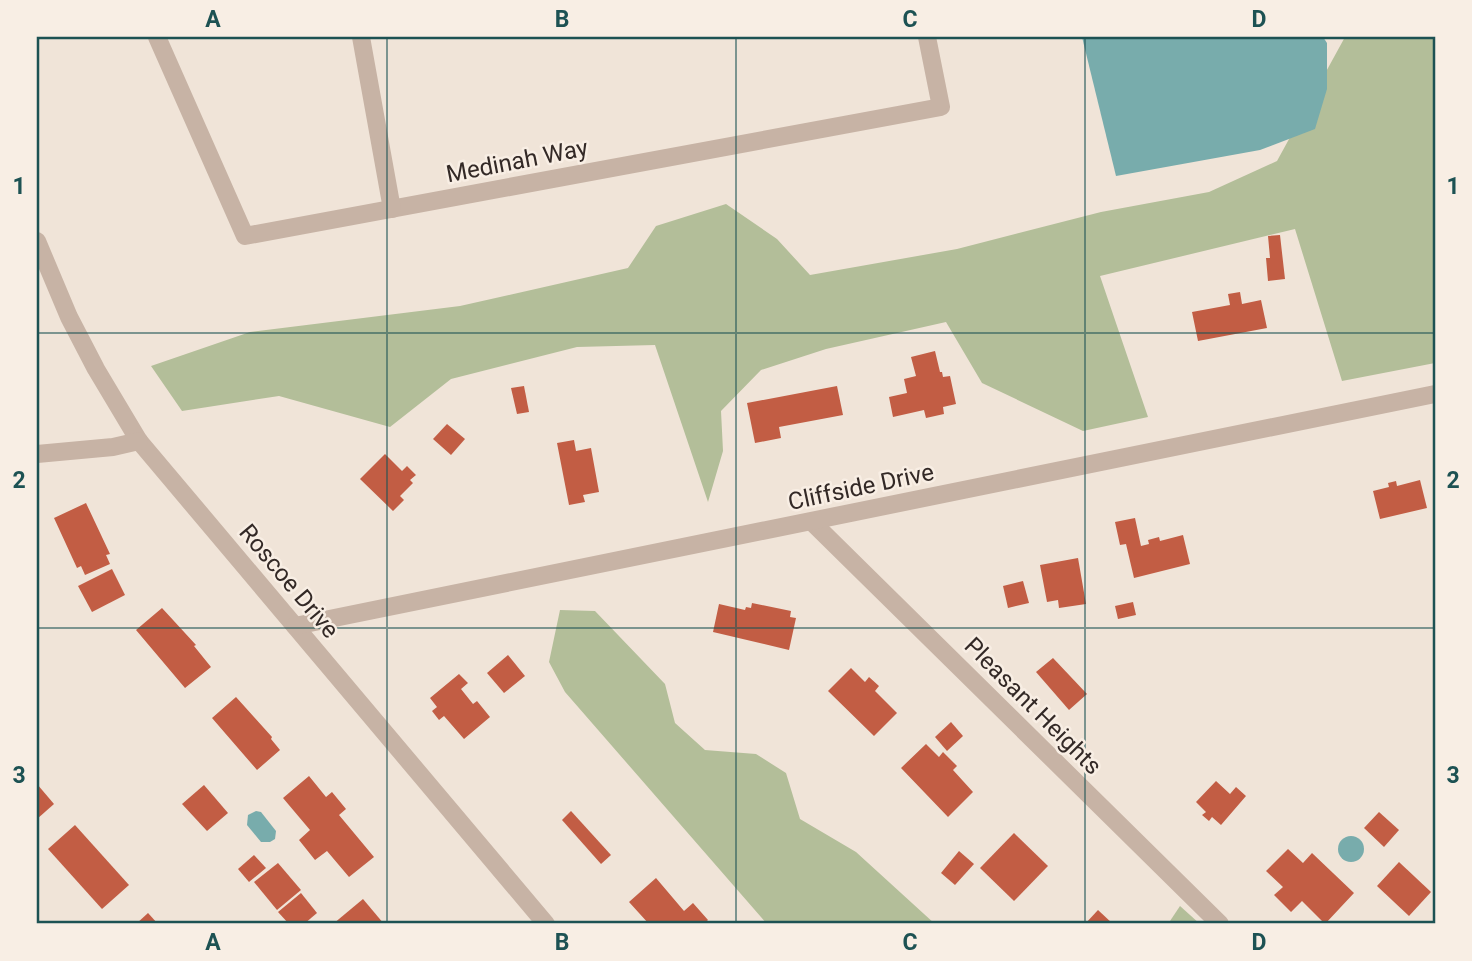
<svg xmlns="http://www.w3.org/2000/svg" width="1472" height="961" font-family="Roboto,sans-serif">
<style>
.green{fill:#b3be99}
.water{fill:#78acac}
.building{fill:#c25d44}
.lines{fill:none;stroke-linecap:round;stroke-linejoin:round}
.minor{stroke:#c7b3a5;stroke-width:18}
.grid{fill:none;stroke:#1d5253;stroke-width:2;stroke-opacity:0.55}
.labels{text-anchor:middle;stroke-width:5;stroke-linejoin:round;paint-order:stroke}
.street-label{font-size:24px;fill:#332926;stroke:#f8eee4}
.neatline{fill:none;stroke:#1d5253;stroke-width:2.5}
.grid-label{font-size:23px;text-anchor:middle;font-weight:bold;fill:#1d5253}
</style>
<rect width="100%" height="100%" fill="#f0e4d8"/>
<g class="green">
<path d="M1345,37h90v326l-93,18 -47,-152 -195,47 48,141 -65,14 -101,-48 -36,-61 -120,27 -65,21 -40,41 2,40 -15,51 -53,-157 -78,2 -126,32 -61,48 -111,-31 -97,15 -31,-45 99,-34 210,-26 168,-38 28,-42 70,-22 51,35 33,36 147,-26 144,-37 108,-20 68,-31z"/>
<path d="M560,610l35,1 70,73 10,39 30,27 51,4 30,19 14,46 56,33 79,72h-168l-202,-232 -16,-30z"/>
<path d="M1180,906l20,18h-32z"/>
</g>
<g class="water">
<path d="M1082,37h241l4,6v46l-12,40 -55,21 -144,26z"/>
<path d="M256,811l5,1 15,19 -1,8 -5,3h-9l-14,-17 1,-10z"/>
<circle cx="1351" cy="849" r="13"/>
</g>
<g class="building">
<path d="M1280,235l5,44 -17,2 -2,-23h4l-2,-22z"/>
<path d="M1240,292l2,12 19,-4 6,28 -69,13 -6,-29 38,-7 -2,-11z"/>
<path d="M935,351l5,21h2l1,5 7,-1 6,28 -13,3 1,7 -18,4 -2,-8 -31,7 -4,-20 18,-4 -3,-14 12,-3 -5,-19z"/>
<path d="M524,386l5,26 -12,2 -6,-26z"/>
<path d="M837,386l6,29 -64,12 2,11 -26,5 -8,-40z"/>
<path d="M447,424l18,15 -14,16 -18,-16z"/>
<path d="M574,440l2,11 15,-3 8,44 -16,3 2,7 -16,3 -12,-62z"/>
<path d="M385,454l17,17 5,-5 9,9 -6,5 3,3 -13,13 4,4 -11,11 -33,-32z"/>
<path d="M1420,480l7,28 -47,11 -7,-28 16,-4 -1,-4 8,-2 1,5z"/>
<path d="M86,503l24,51 -4,1 4,9 -25,11 -4,-9 -4,2 -23,-50z"/>
<path d="M1135,518l6,28 8,-2 -1,-4 11,-3 1,4 23,-6 7,29 -56,14 -8,-34 -6,1 -5,-23z"/>
<path d="M1078,558l8,46 -27,4 -1,-8 -11,2 -7,-37z"/>
<path d="M112,569l13,26 -33,17 -14,-26z"/>
<path d="M1023,581l6,22 -21,5 -5,-22z"/>
<path d="M1133,602l3,13 -18,4 -3,-13z"/>
<path d="M752,603l39,8 -1,6 6,1 -7,32 -76,-18 6,-28 26,6 1,-3 5,1z"/>
<path d="M162,608l34,37 -2,1 17,21 -26,21 -49,-58z"/>
<path d="M508,655l17,21 -21,17 -17,-20z"/>
<path d="M1053,658l34,36 -18,16 -33,-38z"/>
<path d="M851,668l14,14 4,-5 10,9 -4,5 22,22 -23,23 -46,-45z"/>
<path d="M459,674l9,9 -7,6 12,15 4,-3 13,16 -26,22 -20,-23 -5,4 -7,-9 5,-4 -7,-9z"/>
<path d="M236,697l36,40 -1,2 9,11 -23,20 -45,-52z"/>
<path d="M951,722l12,14 -16,15 -12,-14z"/>
<path d="M926,744l13,13 4,-5 14,14 -4,4 20,22 -25,25 -47,-49z"/>
<path d="M309,776l17,21 6,-5 14,17 -7,6 35,42 -25,20 -22,-26 -12,9 -16,-20 11,-10 -27,-32z"/>
<path d="M1216,781l14,13 6,-7 10,9 -25,29 -9,-8 -3,4 -7,-6 4,-3 -10,-10z"/>
<path d="M37,784l17,20 -17,15z"/>
<path d="M204,785l24,28 -21,18 -25,-27z"/>
<path d="M571,811l40,44 -10,9 -39,-44z"/>
<path d="M1379,812l20,18 -15,17 -20,-19z"/>
<path d="M75,825l54,60 -27,24 -54,-60z"/>
<path d="M1014,833l34,33 -34,35 -34,-33z"/>
<path d="M1288,849l15,14 9,-10 42,40 -29,31 -23,-23 -11,11 -17,-17 9,-8 -17,-16z"/>
<path d="M959,851l15,13 -19,21 -14,-12z"/>
<path d="M254,855l12,13 -17,14 -11,-13z"/>
<path d="M1399,862l32,30 -22,24 -32,-30z"/>
<path d="M278,863l23,27 -24,20 -23,-28z"/>
<path d="M656,878l28,33 9,-8 15,17 -4,4h-55l-20,-22z"/>
<path d="M301,893l16,20 -13,11h-15l-11,-12z"/>
<path d="M363,899l21,25h-51z"/>
<path d="M1098,910l15,14h-28z"/>
<path d="M148,913l10,11h-22z"/>
</g>
<g class="lines">
<g class="minor">
<path d="M157,37l88,199 696,-129 -14,-70"/>
<path d="M361,37l31,172"/>
<path d="M37,241l32,76 27,52 43,72 407,483"/>
<path d="M37,454l76,-7 26,-6"/>
<path d="M812,522l408,402"/>
<path d="M295,626l1140,-232"/>
</g>
</g>
<path class="grid" d="M387,37v887M736,37v887M1085,37v887M37,333h1398M37,628h1398"/>
<g class="labels">
<g class="street-label">
<text transform="translate(517 161) rotate(-11)" y="8">Medinah Way</text>
<text transform="translate(861 487) rotate(-12)" y="8">Cliffside Drive</text>
<text transform="translate(289 581) rotate(50)" y="8">Roscoe Drive</text>
<text transform="translate(1033 706) rotate(45)" y="8">Pleasant Heights</text>
</g>
</g>
<rect width="1472" height="961" fill="none" stroke="#f8eee4" stroke-width="77"/>
<rect x="38" y="38" width="1396" height="884" class="neatline"/>
<g class="grid-label">
<text x="213" y="27">A</text>
<text x="562" y="27">B</text>
<text x="910" y="27">C</text>
<text x="1259" y="27">D</text>
<text x="19" y="194">1</text>
<text x="1453" y="194">1</text>
<text x="19" y="488">2</text>
<text x="1453" y="488">2</text>
<text x="19" y="783">3</text>
<text x="1453" y="783">3</text>
<text x="213" y="950">A</text>
<text x="562" y="950">B</text>
<text x="910" y="950">C</text>
<text x="1259" y="950">D</text>
</g>
</svg>
